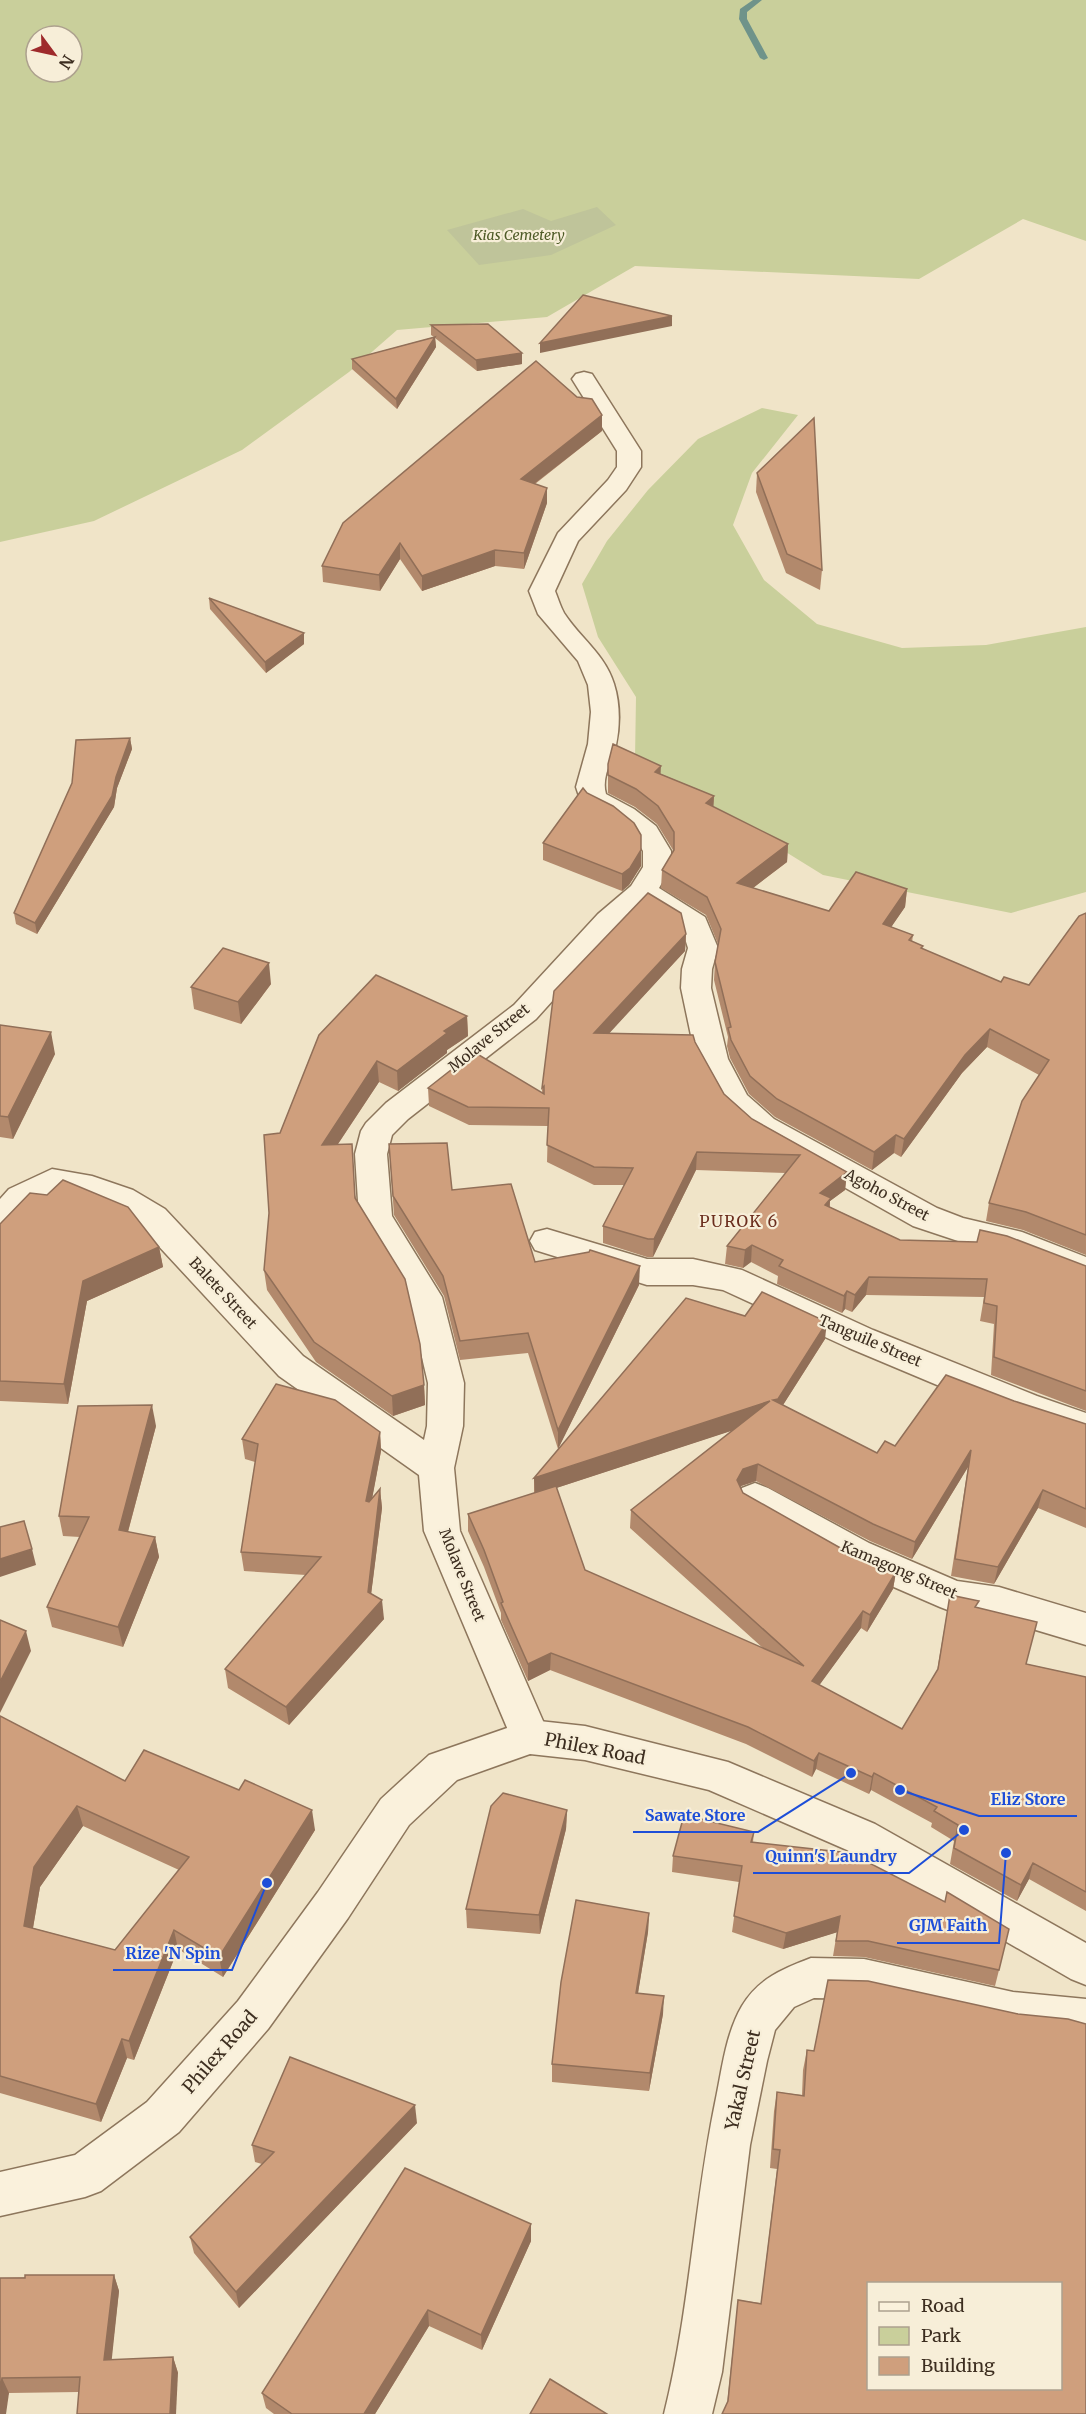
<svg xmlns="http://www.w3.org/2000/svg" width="1086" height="2414" font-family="Merriweather,serif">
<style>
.green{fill:#c9cf9b;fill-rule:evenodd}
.cemetery{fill:#bfc49a}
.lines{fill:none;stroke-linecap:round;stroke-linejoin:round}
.stream{fill:#6f938a;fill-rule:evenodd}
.minor-casing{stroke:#8d765c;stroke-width:3}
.tertiary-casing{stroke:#8d765c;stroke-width:3}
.minor{fill:#faf1dc;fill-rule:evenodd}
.tertiary{fill:#faf1dc;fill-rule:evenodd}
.wall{fill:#b2896c;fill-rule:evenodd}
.shaded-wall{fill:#916f58}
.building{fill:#cf9f7d;stroke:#916f58;stroke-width:1.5;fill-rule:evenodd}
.labels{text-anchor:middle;stroke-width:4.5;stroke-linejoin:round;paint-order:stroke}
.far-park-label{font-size:14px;font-style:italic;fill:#4d5a26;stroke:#f7eed8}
.street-label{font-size:15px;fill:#3d2e20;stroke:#f7eed8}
.neighbourhood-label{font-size:16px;letter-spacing:1.5px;fill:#6b2e1e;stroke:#f7eed8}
.near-street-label{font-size:18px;fill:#3d2e20;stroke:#f7eed8}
.leader{fill:none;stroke:#1d4ed8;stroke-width:2}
.callout-dot{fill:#1d4ed8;stroke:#f7eed8;stroke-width:2}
.callout-label{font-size:16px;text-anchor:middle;font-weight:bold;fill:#1d4ed8;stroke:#f7eed8;stroke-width:4.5;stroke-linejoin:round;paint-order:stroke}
</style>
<rect width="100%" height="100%" fill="#f0e4c8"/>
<g class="green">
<path d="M0,0h1086v241l-63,-22 -104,60 -284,-13 -88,51 -150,13 -48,42 -107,78 -148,71 -94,21zM36,36h36v36h-36z"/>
<path d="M762,408l36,7 -46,58 -19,52 31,55 53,44 85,24 84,-3 100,-18v265l-75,21 -188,-38 -188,-116 1,-62 -38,-60 -16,-53 25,-43 41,-51 50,-51z"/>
</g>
<path class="cemetery" d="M597,207l19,18 -65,30 -72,10 -32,-35 76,-21 28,12z"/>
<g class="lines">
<path class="stream" d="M753,0h9l-15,12v7l21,39 -4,2 -4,-2 -21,-39 1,-10z"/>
<defs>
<g id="minor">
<path d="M584,372l8,2 49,77v16l-15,23 -48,51 -23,50c3,7 5,15 9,22 16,25 41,41 50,71 6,19 6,42 2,61 -4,16 -15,32 -10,49l28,15 22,17 15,25v16l-12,21 46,29 13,31 -6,21 -1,19 17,71 19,36 27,24 163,89 26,10 59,14 64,25v26l-82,-31 -46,-11 -45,-15 -161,-91 -28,-25 -28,-51 -15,-71 1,-19 6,-21 -6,-19 -38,-24 -26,23 -82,91 -128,100 -16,16 -5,19 5,62 50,81 22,86 -1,43 -9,42 6,63 90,206 -6,12 -14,5 -14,-5 -92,-218 -5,-56 -140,-99 -138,-149 -32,-21 -20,-7 -33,-6 -23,12 -21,25 -12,3v-34l9,-10 43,-20 40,7 41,14 32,19 138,147 121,84 3,-14 1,-43 -20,-85 -49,-81 -4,-63 6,-23 5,-8 20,-20 128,-98 84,-91 33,-28 12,-19v-16l-8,-13 -21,-17 -26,-13 -9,-12 -3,-9 12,-43 3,-32 -3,-27 -10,-24 -40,-47 -9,-23 29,-58 50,-53 9,-13v-16l-45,-72 4,-5z"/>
<path d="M547,1229l100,30h46l49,11 131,60 164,66 49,17v28l-75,-25 -162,-68 -126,-58 -30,-5h-46l-112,-35 -5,-9 5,-9z"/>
<path d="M755,1483l13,5 101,55 88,38 42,6 87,26v32l-87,-26 -46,-7 -13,-5 -97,-42 -101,-57 -5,-10 5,-10z"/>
<path d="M811,1958l53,1 149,33 73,7v40l-73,-7 -149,-33 -50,-1 -20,9 -19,23 -8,31 -17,84 -28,227 -10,42h-48c26,-104 30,-211 52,-316 6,-29 10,-65 26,-92 16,-27 40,-37 69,-48z"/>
</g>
<path id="tertiary" d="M530,1720l55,6 143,36 147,62 211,119v42l-15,-6 -224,-129 -138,-60 -124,-30 -55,-6 -73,26 -48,45 -61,93 -80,111 -89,103 -78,59 -16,6 -85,19v-44l75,-17 72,-53 91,-101 80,-109 63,-93 48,-44z"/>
</defs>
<use href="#minor" class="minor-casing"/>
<use href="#tertiary" class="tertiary-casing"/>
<use href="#minor" class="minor"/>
<use href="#tertiary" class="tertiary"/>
</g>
<g class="wall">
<path d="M431,325l91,28v11l-45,7 -42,-33 1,9 -39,62 -45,-40v-10l82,-22 -3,-2z"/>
<path d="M602,431l-67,53 12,19 -23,66 -29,-3 -73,25 -22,-32 -20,32 -57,-9 -1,-16z"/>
<path d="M757,473l65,97 -2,20 -34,-17 -30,-81z"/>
<path d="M209,598l95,46 -38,29 -56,-64z"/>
<path d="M130,738l2,11 -15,39 -3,19 -77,127 -21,-10 -2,-11z"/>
<path d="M608,764l53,10 53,22 -1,11 75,37 -1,18 -34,26 76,23 78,-22 -2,18 -14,20 22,8 -1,7 11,7 78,33 28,3 57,-72v342l-63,-25 -37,-9 3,-18 50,-128 -52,-28 -25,26 -61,84 -7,-4 -22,17 -97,-53 -26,-23 -19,-36 -3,-12 1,-9 -14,-57 1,-18 3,-18 -12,-29 -45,-27 1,-18 11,-18v-2l-16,-26 -22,-17 -27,-14z"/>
<path d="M587,793l54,73 -12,19 -7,6 -79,-31v-17z"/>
<path d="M686,934l-1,17 -76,82 86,9 29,52 28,25 95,53 -2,18 -15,11v6l70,33 186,26v145l-95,-36 3,-51 -14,-3 4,-24 -118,-2 -14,17 -7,-3 -3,4 -65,-29 1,-8 -27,-14 -8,6 -18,-4 2,-18 59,-73 -90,-3 -43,87h-6l-44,-14v-17l21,-41h-30l-47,-23 1,-36 -79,-1 -40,-19 -1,-18 114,5v-5z"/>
<path d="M271,984l-30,40 -47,-15 -3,-22z"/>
<path d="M467,1016l1,20 -21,14v3l-49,38 -19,-9 -41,62 18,54 68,187 1,20 -32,11 -77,-54 -49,-72 -3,-20 16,-137 39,-98z"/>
<path d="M0,1025l55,29 -42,85 -13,-2z"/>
<path d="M389,1144l63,46 83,72 104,23 -81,164 -30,-96 -68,7 -16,-64 -50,-81z"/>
<path d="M0,1224l159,23 4,20 -76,34 -19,103 -68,-3z"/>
<path d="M745,1316l80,23 -42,66 94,48 137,-52 72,23v104l-48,-20 -44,76 -43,-8 17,-109 -56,92 -42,-18 -114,-60 -15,5 -1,2 3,5 101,57 52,22 -3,17 -26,43 -6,-4 -42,57 83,44 35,-58 13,-76 27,13 50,56 59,13v234l-57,-32 -12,22 -67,-37 4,-23 -23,-14 1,-4 -61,-33 -2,4 -53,-25 -4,8 -66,-33 -196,-74 -22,11 -27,-61v-7l-17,-46 -16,-36v-17l66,-21v-15zM733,1430l-102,80 -1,18 134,121 -179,-79 -29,-82z"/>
<path d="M156,1426l-28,106 27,5 4,20 -36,90 -71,-20 -5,-20 33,-70 -17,-1 -4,-20z"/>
<path d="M380,1432l1,19 -9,47 8,-9 2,19 -11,86 13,25 -95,106 -61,-37 -3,-19 81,-94 -62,-4 -3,-19 14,-90 -10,-3 -3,-20z"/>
<path d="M0,1716l125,65 190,49 -92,147 -45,-28 -44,111 -7,-2 -26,64 -101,-29zM83,1826l96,44 -64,80 -82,-22 7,-41z"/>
<path d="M567,1810l-1,19 -26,105 -73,-6 -1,-19z"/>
<path d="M754,1832l-1,10 192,60 2,-10 52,78 -4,16 -131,-29 -31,-1 4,-24 -54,17 -51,-17 7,-50 -67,-10 1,-16z"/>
<path d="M649,1913l-1,19 -10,61 25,21 -14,77 -97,-9v-18z"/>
<path d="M1018,2014l-291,390 11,-104 23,3 16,-134 -7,-1 4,-57 3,-19 25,3 1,-25 4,-20 7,1z"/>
<path d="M417,2123l-178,185 -45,-55 -4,-16 72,-73 -7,-2 -3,-17z"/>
<path d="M531,2224v17l-49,109 -53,-24 -54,88h-101l-8,-6 -4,-15z"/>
<path d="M114,2275l5,16 -8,69 62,-3 5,16 -99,19 -70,1 -9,21v-136z"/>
</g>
<g class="shaded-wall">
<path d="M672,316v10l-132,27v-10z"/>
<path d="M435,337l1,10 -39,62 -1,-10z"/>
<path d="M522,353v11l-45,7 -1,-11z"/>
<path d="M602,415v16l-81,63v-15z"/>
<path d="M547,488v15l-23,66v-16z"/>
<path d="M400,543v16l-20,32 -1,-16z"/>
<path d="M495,550v16l-73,25v-15z"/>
<path d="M304,633v11l-38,29 -1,-11z"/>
<path d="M130,738l2,11 -15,39 -3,19 -77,127 -2,-11 81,-146z"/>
<path d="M661,766l-1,18 -5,-12z"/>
<path d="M714,796l-1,18 -7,-11z"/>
<path d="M788,844l-1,18 -51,39 1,-18z"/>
<path d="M641,850v16l-12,19 -7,6v-17z"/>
<path d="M907,889l-2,18 -24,35 2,-18z"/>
<path d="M686,934l-1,17 -92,100 1,-18z"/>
<path d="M269,963l2,21 -30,40 -3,-22z"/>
<path d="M467,1016l1,20 -21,14v3l-49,38 -1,-20 47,-40z"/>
<path d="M990,1029l-3,18 -25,26 -61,84 3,-18 61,-84z"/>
<path d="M51,1032l4,22 -42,85 -5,-22z"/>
<path d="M377,1061l2,21 -55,83 -2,-20z"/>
<path d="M896,1135l-2,18 -22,17 2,-18z"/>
<path d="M697,1152l-1,18 -43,87 1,-18z"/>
<path d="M847,1172l-2,18 -15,11 -2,15 -8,-23z"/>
<path d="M752,1245l-1,17 -8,6 2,-18z"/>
<path d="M159,1247l4,20 -76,34 -19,103 -4,-20 19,-103z"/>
<path d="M640,1266l-1,19 -81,164v-19z"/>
<path d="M869,1277l-3,18 -14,17 3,-17z"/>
<path d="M847,1291l-2,18 -3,4 2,-17z"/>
<path d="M827,1322l-2,17 -49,77 -3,-16z"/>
<path d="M424,1385l1,20 -32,11 -1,-20z"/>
<path d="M770,1401l-2,18 -233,76 -1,-17z"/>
<path d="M152,1405l4,21 -33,124 -4,-20z"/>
<path d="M380,1432l1,19 -13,70 -2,-20z"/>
<path d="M971,1450l-3,17 -56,92 3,-17z"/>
<path d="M758,1464l-2,17 -15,5 -6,11 2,-17 6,-11z"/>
<path d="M380,1489l2,19 -13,103 -1,-19z"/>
<path d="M1043,1490l-5,18 -44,76 4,-17z"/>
<path d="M155,1537l4,20 -36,90 -5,-20z"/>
<path d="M32,1549l4,16 -36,12v-18z"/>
<path d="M896,1572l-3,17 -26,43 3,-17z"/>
<path d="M382,1600l2,19 -95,106 -3,-18z"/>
<path d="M863,1611l-2,17 -51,70 2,-17z"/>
<path d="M26,1631l5,20 -31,62v-31z"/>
<path d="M551,1653l-1,17 -22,11v-17z"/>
<path d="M819,1753l-3,16 -4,8 2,-16z"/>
<path d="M874,1773l-3,17 -2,4 3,-17z"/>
<path d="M77,1806l6,20 -43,61 -10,58 -6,-19 10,-59z"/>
<path d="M312,1810l3,20 -92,147 -4,-20z"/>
<path d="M567,1810l-1,19 -26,105 -1,-19z"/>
<path d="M1033,1863l-4,16 -12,22 4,-16z"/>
<path d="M649,1913l-1,19 -13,79 1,-18z"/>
<path d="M840,1916l-2,16 -55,17 3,-16z"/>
<path d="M174,1930l4,19 -44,111 -5,-19z"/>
<path d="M664,1996l-1,18 -14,77 1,-18z"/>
<path d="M122,2039l5,19 -26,64 -5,-18z"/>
<path d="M415,2105l2,18 -178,185 -3,-16z"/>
<path d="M531,2224v17l-49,109 -1,-15z"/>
<path d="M114,2275l5,16 -9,85 -6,-16z"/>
<path d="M428,2310l1,16 -54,88h-11z"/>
<path d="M173,2357l5,16 -2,41h-6z"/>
<path d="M2,2378l7,15 -3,21h-6v-21z"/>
</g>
<g class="building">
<path d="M583,295l89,21 -132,27z"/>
<path d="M488,324l34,29 -46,7 -45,-35z"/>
<path d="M435,337l-39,62 -44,-40z"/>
<path d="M536,361l41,36 15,2 10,16 -81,64 26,9 -23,65 -29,-3 -73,26 -22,-33 -21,32 -57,-9 21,-43z"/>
<path d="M814,418l8,152 -35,-16 -30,-81z"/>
<path d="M209,598l95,35 -39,29z"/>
<path d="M130,738l-14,39 -4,19 -77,127 -21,-10 58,-130 4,-43z"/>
<path d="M613,744l48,22 -6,6 59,24 -8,7 82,41 -51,39 92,28 27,-39 51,17 -24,35 30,11 -4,5 14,6 -2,2 80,34 3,-5 25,8 50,-69 7,-3v322l-60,-23 -37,-9 33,-102 27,-41 -59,-31 -25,26 -61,84 -8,-4 -22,17 -97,-53 -27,-23 -19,-36 -3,-12 3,-1 -16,-65 6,-33 -14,-32 -45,-27 12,-20v-18l-16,-26 -22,-17 -28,-14v-11z"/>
<path d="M583,788l4,5 26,13 21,17 7,12v15l-11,18 -8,6 -79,-31z"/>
<path d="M648,893l33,20 5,21 -92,99 99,2 2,7 29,52 28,25 95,53 -27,21 11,5 -6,7 75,35 77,2 3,-12 27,6 79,30v125l-92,-34 3,-51 -13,-3 3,-24 -118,-2 -14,18 -8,-4 -3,5 -65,-30 4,-6 -31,-15 -7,5 -18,-4 73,-91 -103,-3 -43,87h-6l-45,-13 30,-58 -39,-1 -47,-22 2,-37 -81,-1 -40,-19 46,-36 70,42v-8l-2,2 12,-97z"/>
<path d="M223,948l46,15 -31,39 -47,-15z"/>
<path d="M376,975l91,41 -23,15 3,2 -50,38 -20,-10 -55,84 30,-1 3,54 50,81 15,65 4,41 -32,11 -78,-54 -50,-72 5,-57 -5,-78 16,-2 39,-98z"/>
<path d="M0,1025l51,7 -43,85 -8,-1z"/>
<path d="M447,1143l5,47 59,-6 24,78 54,-10 1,-2 50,16 -82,164 -30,-97 -68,8 -17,-65 -50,-80 -4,-52z"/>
<path d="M63,1180l65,27 31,40 -76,34 -19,103 -64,-3v-157l30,-31 17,2z"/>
<path d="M762,1292l65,30 -49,77 -5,1 104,53 8,-12 10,5 51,-71 68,26 72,23v85l-43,-19 -45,77 -43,-8 16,-109 -56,92 -42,-18 -115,-60 -15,5 -6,11 6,13 101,57 52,22 -26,43 -7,-4 -51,70 90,48 36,-60 12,-74 29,6 -4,6 62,15 -11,42 60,13v215l-53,-29 -12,22 -67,-37 4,-23 -24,-14 3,-4 -63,-34 -2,4 -53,-24 -5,8 -66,-34 -197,-74 -23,11 -27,-61 2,-1 -19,-52 -16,-36 88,-28 29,84 219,96 -173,-156 139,-109 -236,77 152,-180 59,18z"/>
<path d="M276,1384l59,16 45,32 -14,69 3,1 11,-13 -12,103 14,8 -96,107 -61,-38 96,-112 -80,-5 17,-108 -16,-5z"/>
<path d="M152,1405l-33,125 36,7 -37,90 -71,-20 42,-90 -30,-1 19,-110z"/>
<path d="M24,1521l8,28 -32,10v-32z"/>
<path d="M0,1620l26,11 -26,51z"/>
<path d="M0,1716l125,65 19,-31 95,40 6,-10 67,30 -93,147 -45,-27 -45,111 -7,-2 -26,65 -96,-28zM77,1806l112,51 -74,93 -91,-24 10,-59z"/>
<path d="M503,1793l64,17 -28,105 -73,-6 25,-103z"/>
<path d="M684,1815l70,17 -3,10 99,11 95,49 2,-10 62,37 -10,41 -131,-29h-32l4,-25 -54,17 -52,-17 8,-50 -69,-10z"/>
<path d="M576,1900l73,13 -13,80 28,3 -14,77 -98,-9 9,-82z"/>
<path d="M828,1980l40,1 150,33 50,5 18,5v390h-364l6,-13 10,-101 23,4 19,-154 -7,-1 4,-57 27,4 3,-46 7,1zM868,2283h192v105h-192z"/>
<path d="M290,2057l125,48 -179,187 -46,-55 84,-85 -22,-7z"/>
<path d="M405,2168l126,56 -50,111 -53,-25 -64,104h-72l-30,-21z"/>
<path d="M25,2275h89l-10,85 69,-3 -3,57h-93l3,-37 -78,1 -2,15v-115h25z"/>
<path d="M550,2379l57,35h-77z"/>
</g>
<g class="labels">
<g class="far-park-label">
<text x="519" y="240">Kias Cemetery</text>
</g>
<g class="street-label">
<text transform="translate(489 1038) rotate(-39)" y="5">Molave Street</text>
<text transform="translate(887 1195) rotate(28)" y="5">Agoho Street</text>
<text transform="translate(223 1293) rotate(47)" y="5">Balete Street</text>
<text transform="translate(870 1341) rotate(23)" y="5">Tanguile Street</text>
<text transform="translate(899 1570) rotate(23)" y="5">Kamagong Street</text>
<text transform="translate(462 1575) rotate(68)" y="5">Molave Street</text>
</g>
<g class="neighbourhood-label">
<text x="739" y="1227">PUROK 6</text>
</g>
<g class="near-street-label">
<text transform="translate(595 1749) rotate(11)" y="6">Philex Road</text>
<text transform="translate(220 2052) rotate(-49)" y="6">Philex Road</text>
<text transform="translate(743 2080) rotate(-77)" y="6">Yakal Street</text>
</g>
</g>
<path class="leader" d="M900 1790L979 1816H1077M851 1773L758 1832H633M964 1830L909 1873H753M1006 1853L999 1943H897M267 1883L232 1970H113"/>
<g class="callout-dot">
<circle cx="900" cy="1790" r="6"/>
<circle cx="851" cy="1773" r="6"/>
<circle cx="964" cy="1830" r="6"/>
<circle cx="1006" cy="1853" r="6"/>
<circle cx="267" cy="1883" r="6"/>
</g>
<g class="callout-label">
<text x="1028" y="1805">Eliz Store</text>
<text x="695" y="1821">Sawate Store</text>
<text x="831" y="1862">Quinn's Laundry</text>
<text x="948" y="1931">GJM Faith</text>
<text x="173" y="1959">Rize 'N Spin</text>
</g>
<rect x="867" y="2282" width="195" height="108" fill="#f7eed8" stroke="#ada18e" stroke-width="1.5"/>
<rect x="879" y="2302" width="30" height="9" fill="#faf1dc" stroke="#ada18e" stroke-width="1.5"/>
<text x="921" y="2312" font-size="18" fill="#3d2e20">Road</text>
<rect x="879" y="2327" width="30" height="18" fill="#c9cf9b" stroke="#ada18e" stroke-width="1.5"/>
<text x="921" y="2342" font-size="18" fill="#3d2e20">Park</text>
<rect x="879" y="2357" width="30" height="18" fill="#cf9f7d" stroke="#ada18e" stroke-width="1.5"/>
<text x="921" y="2372" font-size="18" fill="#3d2e20">Building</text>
<g transform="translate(54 54) rotate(123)"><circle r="28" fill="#f7eed8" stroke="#ada18e" stroke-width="1.5"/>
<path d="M0-4.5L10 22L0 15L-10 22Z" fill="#9e2a2b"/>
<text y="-9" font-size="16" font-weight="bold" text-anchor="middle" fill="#3d2e20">N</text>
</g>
</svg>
